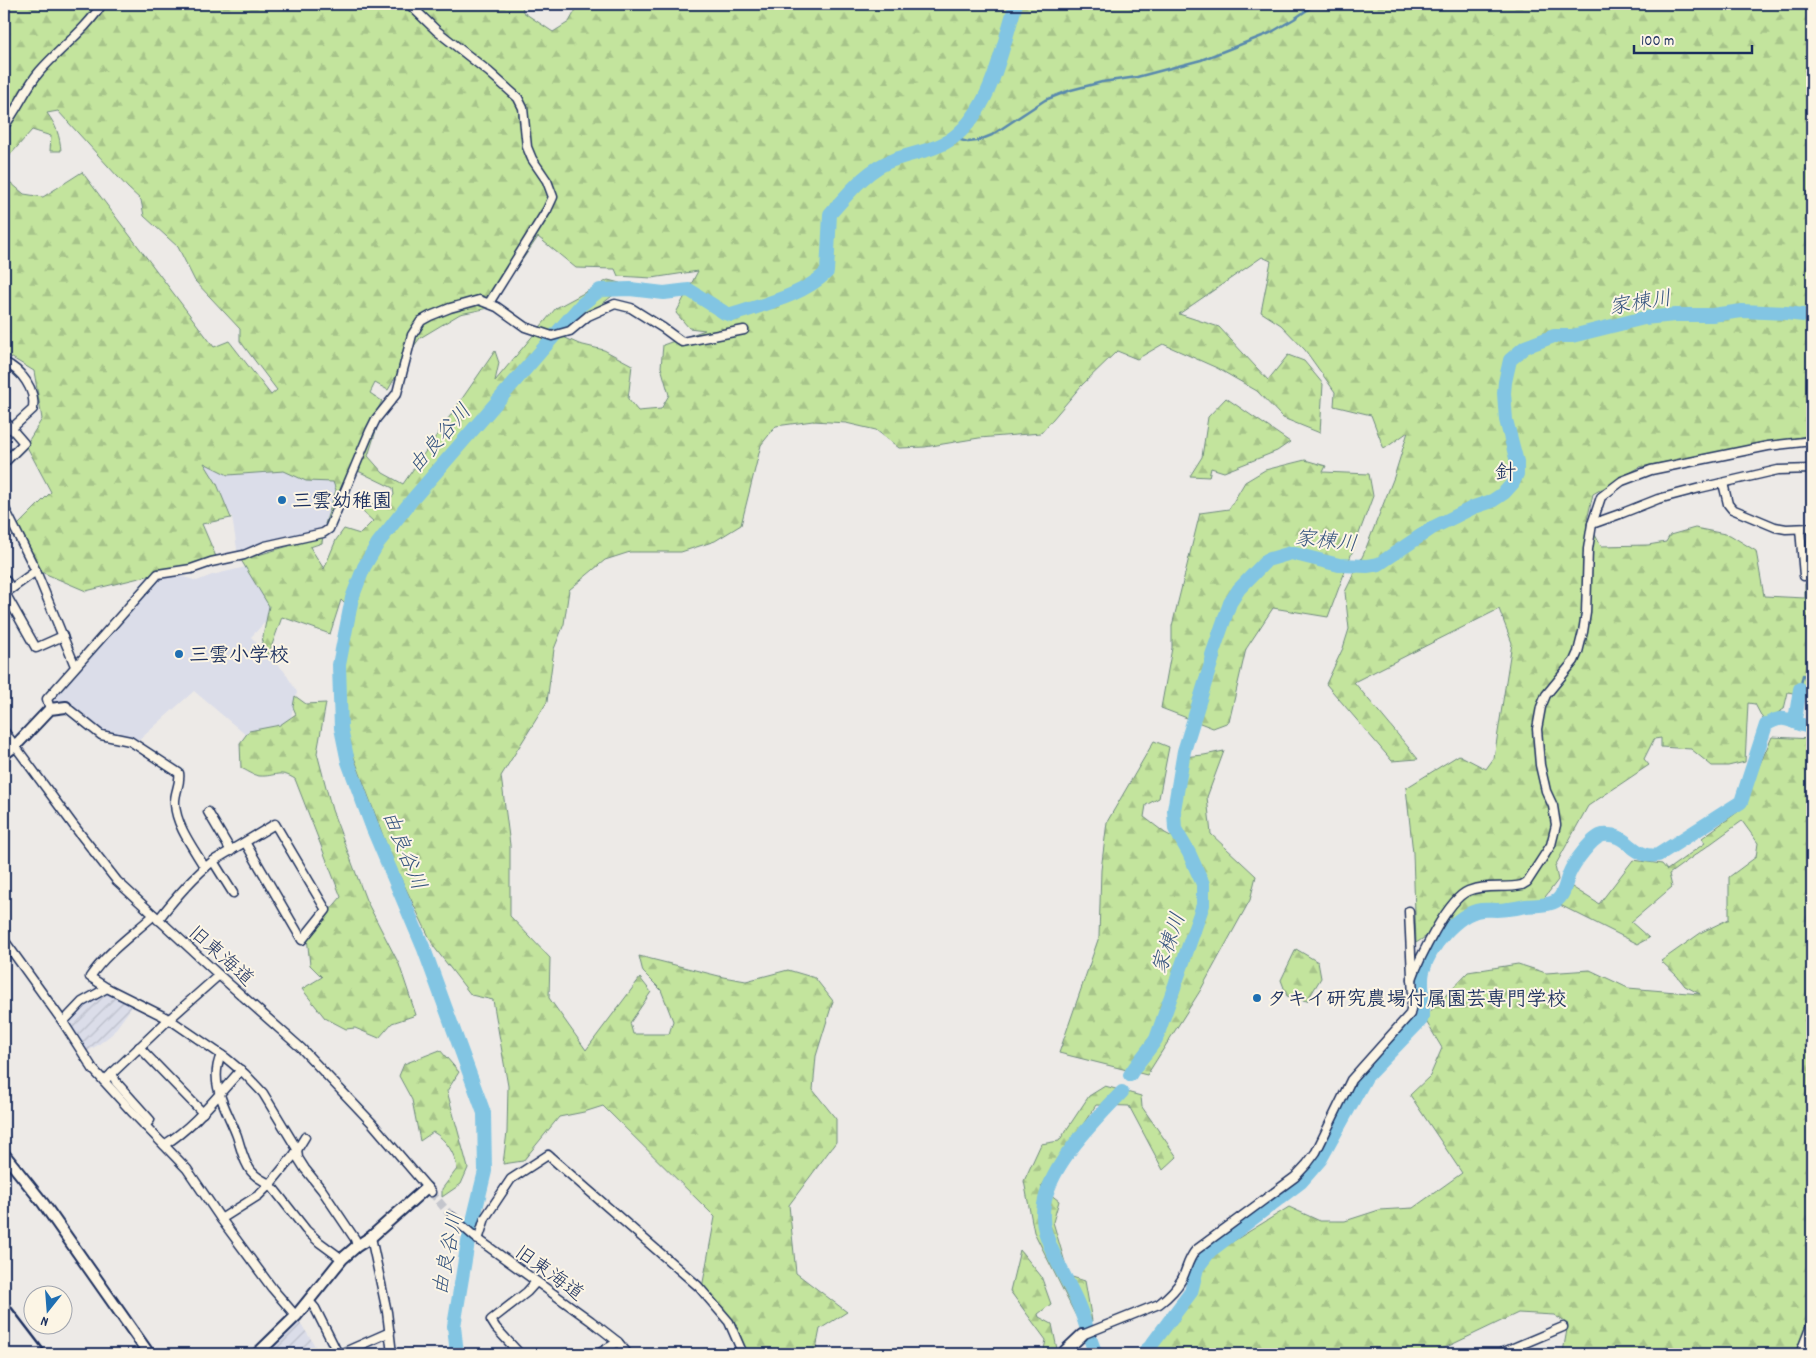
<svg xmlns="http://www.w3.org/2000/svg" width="1816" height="1358" font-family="Dekko,'Klee One',sans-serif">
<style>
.built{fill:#dbdde9}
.industrial{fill:url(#industrial-furrows)}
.forest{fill:url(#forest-firs);stroke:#6f8a7e}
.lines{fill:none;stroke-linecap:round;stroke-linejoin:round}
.stream{stroke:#5989ae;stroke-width:2.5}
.river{stroke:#82c5e3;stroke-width:14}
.minor-tunnel{stroke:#c3c5cc;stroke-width:8;stroke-dasharray:8 4;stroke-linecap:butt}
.minor-casing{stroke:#1b2f5e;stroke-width:11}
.tertiary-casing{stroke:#1b2f5e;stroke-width:14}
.minor{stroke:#fcf5e5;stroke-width:8}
.tertiary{stroke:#fcf5e5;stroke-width:10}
.rail{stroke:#1b2f5e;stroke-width:2.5}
.poi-dot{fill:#1f6fb2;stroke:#fcf5e5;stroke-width:2}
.labels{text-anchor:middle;stroke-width:4;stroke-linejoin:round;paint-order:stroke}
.poi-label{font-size:20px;font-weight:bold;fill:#1b2f5e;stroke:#fcf5e5;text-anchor:start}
.street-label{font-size:20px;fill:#1b2f5e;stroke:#fcf5e5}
.water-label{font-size:21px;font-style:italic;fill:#35547f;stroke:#fcf5e5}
.quarter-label{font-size:22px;fill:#1b2f5e;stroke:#fcf5e5}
</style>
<defs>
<pattern id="industrial-furrows" width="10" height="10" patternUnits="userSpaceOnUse" patternTransform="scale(1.25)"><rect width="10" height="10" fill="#dbdde9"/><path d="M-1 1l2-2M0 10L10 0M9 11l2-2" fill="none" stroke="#bbbeca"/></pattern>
<pattern id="forest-firs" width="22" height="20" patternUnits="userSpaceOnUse" patternTransform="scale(1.25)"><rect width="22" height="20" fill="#c3e49d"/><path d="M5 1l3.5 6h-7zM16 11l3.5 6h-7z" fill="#a7c48a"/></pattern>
</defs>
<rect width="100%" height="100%" fill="#edeae7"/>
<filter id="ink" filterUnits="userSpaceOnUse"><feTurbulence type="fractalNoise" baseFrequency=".02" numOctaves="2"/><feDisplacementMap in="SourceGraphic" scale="10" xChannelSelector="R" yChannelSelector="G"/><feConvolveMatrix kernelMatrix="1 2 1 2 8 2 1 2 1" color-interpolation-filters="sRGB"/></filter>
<g filter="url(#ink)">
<g class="built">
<path d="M201,461l83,9 64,8 -19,50 -91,27 -6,-38z"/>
<path d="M250,566l25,40 -5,11 -19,20 33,34 13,21 -7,29 -43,15 -53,-45 -57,51 -34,-9 -36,-27 -17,-1 1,-4 109,-124 14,-3 23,7 15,-6z"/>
</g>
<g class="industrial">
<path d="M111,993l23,11 -22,30 -14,11 -12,7 -20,-30 19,-21z"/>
<path d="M298,1320l13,19 8,15h-55z"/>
</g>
<g class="forest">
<path d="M4,4h518l1,8 30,20 16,-10 10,-18h1233v431l-172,32 -47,27 -6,26 14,26 47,-1 18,-3 4,-7 25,-7 35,7 26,16 8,45 41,2v-14h7v113l-24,-5 -4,17 -20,12 -9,-17 -7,-1 -3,59 -17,4h-16l-21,-17 -30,-2v-9l-7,1 -10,20 5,6 -61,41 -33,60 3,14 -19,25 -77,8 -46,30 -3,-90 -7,-65 53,-33 27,14 8,-11 18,-115 -13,-34 -145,73 64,77 -26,2 -66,-77 17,-36 6,-19 -4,-37 19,-39 30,-76 14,-45 -24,17 -13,-34 -37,-9 1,-14 -30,-42 -24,-25 -20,-13 10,-51 -9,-4 -83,57 40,13 49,53 20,-25 16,6 19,23 -3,49 -37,-15 -26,-27 -40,-23 -54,-24 -26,15 -20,-8 -36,35 -40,47 -62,5 -54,9 -26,1 -23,-18 -30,-7 -33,-2 -37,5 -15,19 -20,80 -26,16 -34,11h-51l-25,8 -36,30 -5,34 -10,25 -7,53 -46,74 9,69v71l40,42 -1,40 37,52 54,-72 11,14 -21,31 3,11h36l4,-13 -12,-31 -18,-18 -4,-16 84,21 23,4 42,-11 27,8 18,23 -17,55 -3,34 23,29v23l-47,63 7,68 51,39 -27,17 -5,25h-68l-13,-33 -32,-33 13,-71 -112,-111 -19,6 -25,5 -36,44 -20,3 4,-32 1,-46 -15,-86 -22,-5 -37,-48 -42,-87 -47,-127 -1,-70 11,-49 -14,-14 -11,34 -48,-17 -14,39 -8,-4 9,-46 -28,-46 82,-24 -1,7 -12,4 14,22 12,-29 8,-11 16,5 13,-13 -19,-17 7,-7 19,11 14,-13 -1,-7 -35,-17 20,-51 2,-2 -12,38 15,17 20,11 92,-133 4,12 -4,18 61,-73 52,-28 12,3 -4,10 -55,43 18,8 25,6 28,15 -4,34 10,12 23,-2 8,-14 -8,-28 2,-22 42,-15 -16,-2 -13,-15 22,-42 -46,7 -34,-2 -3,-7 -39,-1 -38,-31 -49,71 -29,6 -40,24 -9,12 -23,40 -13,-7 -5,10 12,8 -9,17 -45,111 -3,-5 11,-34 -3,-8 -27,-1 -22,-10 -56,4 -24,-12 13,21 14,34 -29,6 15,35 -131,32 -47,-20 -21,-46 33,-33 -25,-47 16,-26 -8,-48 -30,-18v-176l20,17 19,3 39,-25 132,175 15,-6 42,54 6,-5 -37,-49v-12l-45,-48 -17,-34 -34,-31 -3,-16 -13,-12 -70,-77 -11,2c9,12 13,23 14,38h-11l1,-15 -19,-6 -28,32z"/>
<path d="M1226,398l64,44 -13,9 -53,21 -13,-4 -2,9 -19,-1 12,-19 6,-40z"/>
<path d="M1305,460l21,6 -3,6 46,2 4,22 -45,121 -55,-9 -27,41 -17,73 -16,6 -52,-20 11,-60v-22l28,-113 29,-4 16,-27 20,-12z"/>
<path d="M295,696l11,8 20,-1 -9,50 15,57 34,90 33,64 17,51 -24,8 -13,15 -24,-10 -9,1 -21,-11 -23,-29 20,-12 -12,-12 -3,-28 34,-40 -46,-118c-16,-10 -20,-2 -35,-3 -6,0 -14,-6 -19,-8l-1,-25 9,-12 31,-6 16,-11 -3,-7z"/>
<path d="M1772,737l40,2v615h-251l2,-2 5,-28 -14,-9 -36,-2 -86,41h-287l30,-42 31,-54 83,-51 31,14h25l34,-11 34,-2 49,-35 -52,-78 20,-19 12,-28 -18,-30 44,-46 50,-8 28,9 44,-3 38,18 72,6 -15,-8 -8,-10 -16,-15 41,-29 27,-13v-42l27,-20 2,-14 -16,-22 -73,53 3,13 -41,35 18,16 -11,6 -78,-39 12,-18 27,17 34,-44 29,4 5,6 38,-27 -3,-5 37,-27z"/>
<path d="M1154,741l15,6 -10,51 -13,7 -2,12 21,16 15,8 -2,-42 4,-42 22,-2 20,-4 -17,46 4,37 45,42 -6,24 -50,91 -53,84 -88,-22 40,-116 2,-67 6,-48z"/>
<path d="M1296,949l22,13 3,16 -14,23 -20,-5 -6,-16z"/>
<path d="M440,1050l19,22 -12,19 21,77 -7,16 -19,13v-8l15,-20c-1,-14 -11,-30 -24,-37l-13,9 -8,-41 -13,-24 5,-12z"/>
<path d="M1105,1086l36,10 1,11 35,50 -14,13 -34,-64 -33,-1 -55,82 18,14 -6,21 16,54 16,5 7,40 -12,3 -46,-92 -10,-51 17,-37 18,-3 30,-45z"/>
<path d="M1020,1250l21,26 10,28 -13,10 1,3 13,7 5,25 -1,5h-13l3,-14 -36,-49z"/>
</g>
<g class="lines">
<g class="stream">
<path d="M953,138l15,4 9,-1 15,-6 53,-35 26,-10 31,-8 35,-5 64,-17 69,-27 24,-14 16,-11"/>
<path d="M1800,689l3,-14"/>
</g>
<g class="river">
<path d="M1792,721l4,-7 4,-25"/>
<path d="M1130,1075c7,-13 18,-23 26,-36l47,-134v-21l-14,-31 -14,-24 -1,-19 10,-59 29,-94 -1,-2 18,-52 9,-14 28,-29 24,-7 48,12 28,1 12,-2 53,-36 42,-21 18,-6 12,-8 9,-10 4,-9v-12l-11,-42 -2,-27 1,-11 5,-22 15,-13 29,-11h18l72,-18 31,-3h37l30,-4 44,2 26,3"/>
<path d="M457,1354l-3,-28 14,-84 17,-71 -1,-58 -60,-164 -51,-120 -25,-67 -7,-34 -2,-63 13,-67 12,-31 14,-24 34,-43 169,-195 19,-15 30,-1 34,4 25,-3 36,23 7,2c32,-11 70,-19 95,-43l3,-58c18,-20 37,-45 63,-54 21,-8 43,-9 61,-23 38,-29 48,-90 62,-133"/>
<path d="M1096,1354c-7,-16 -11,-34 -18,-50 -10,-24 -26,-48 -33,-73 -14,-50 46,-106 77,-139"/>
<path d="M1142,1354l8,-7 41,-55 6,-24 13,-17 91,-69 19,-22 46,-83 55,-57c6,-16 -2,-33 2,-49 6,-23 33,-57 58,-61 8,-1 18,1 26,-1 6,0 13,-2 19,-3 9,-1 22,0 30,-5 9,-6 9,-18 13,-27 4,-10 23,-37 34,-39 25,-3 30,25 55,20l83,-53 25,-77c21,-14 25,0 46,2"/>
</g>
<path class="minor-tunnel" d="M431,1192l21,25"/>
<defs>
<g id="minor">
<path d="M409,4l28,27 52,41 29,26 5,10 4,39 5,12 15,22 6,16 -6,13 -58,93"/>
<path d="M4,126c14,-17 21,-38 36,-55 20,-23 46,-41 62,-67"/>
<path d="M4,362c17,8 32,27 29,47l-22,20"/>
<path d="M4,420l20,23 -20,20"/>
<path d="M1723,483l5,21 4,5 43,18 11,2 26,-1"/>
<path d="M4,507l32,64 39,95"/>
<path d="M1592,524l28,-10 38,-15 42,-11 78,-18 34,-1"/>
<path d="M1800,529l4,47"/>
<path d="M4,578l7,10"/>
<path d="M5,593l31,55 27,-12"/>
<path d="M4,594l32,-23"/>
<path d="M66,707l35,28 29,6 49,32c2,11 -5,20 -4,31 1,22 19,45 30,64"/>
<path d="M50,709l-3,-10 111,-125 33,-5 20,-7 33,-7 21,-9 58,-13 6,-4 41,-98 6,-12 21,-26 15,-58 9,-14 9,-5 20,-8 29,-8 18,7 28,20 27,9 18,-5 18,-15 27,-12 16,4 32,20 19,14 62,-12"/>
<path d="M4,731l70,95 43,55 102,94 82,73 71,75 59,69"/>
<path d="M208,812l23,39"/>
<path d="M213,861l20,32"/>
<path d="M158,920c17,-22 34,-42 55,-59l62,-37 51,86 -24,30 -57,-98"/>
<path d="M4,940l59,82 30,47 40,44 54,56 34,50 51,69 24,28"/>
<path d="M1412,979c7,-20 36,-80 56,-88 16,-7 37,-2 54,-6l5,-3 24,-37 5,-20 -3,-19 -7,-15 -6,-26 -3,-36 4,-22 5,-12 28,-34 4,-9 5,-20 3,-19 2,-64 4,-25 9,-27 21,-16 29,-11 117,-24 44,-5"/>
<path d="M107,988l62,31 57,39 19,16 18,19 34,56 1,9 7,11 17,21 33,49 2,7"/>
<path d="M63,1022l19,-20 25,-14 -17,-11c16,-24 42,-42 64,-62"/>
<path d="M139,1047l64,66"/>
<path d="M221,1055c-13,29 6,54 16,81 4,12 6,25 14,35 5,6 12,10 19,13l24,-29 11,-18"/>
<path d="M112,1073l4,9 34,38 -5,6"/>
<path d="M104,1081l61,-58 54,-48"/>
<path d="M164,1145c31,-19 52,-48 77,-75"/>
<path d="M452,1217l23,20 116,84 27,21 10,12"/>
<path d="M221,1219l38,-24 11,-11 36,46 13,12 23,17"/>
<path d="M371,1237l16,75 5,42"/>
<path d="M478,1240l7,-22 26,-39 37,-24 150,131 31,36 14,32"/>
<path d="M309,1301l6,7 23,46"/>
<path d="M1082,1335l77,-31c9,-7 17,-14 23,-25 5,-10 6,-20 14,-29l99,-73 12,-13 9,-12 35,-72 59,-66 3,-16 -4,-87"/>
<path d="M340,1354l50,-22"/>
<path d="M520,1354l-24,-26 -5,-8 36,-28 9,-10"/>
<path d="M598,1354l20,-12"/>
<path d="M1499,1354l64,-27"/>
<path d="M1800,1354l12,-31"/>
</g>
<g id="tertiary">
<path d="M4,754l11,-8 35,-37 16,-2"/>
<path d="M4,1154l39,49 106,151"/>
<path d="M257,1354l39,-38 46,-57 15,-13 14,-9 55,-49"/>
<path d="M1065,1354v-3l17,-16"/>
</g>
</defs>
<use href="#minor" class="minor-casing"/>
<use href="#tertiary" class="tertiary-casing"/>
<use href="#minor" class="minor"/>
<use href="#tertiary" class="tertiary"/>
<path class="rail" d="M4,1298l43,56"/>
</g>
</g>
<g class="poi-dot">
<circle cx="282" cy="500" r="5"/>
<circle cx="179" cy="654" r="5"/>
<circle cx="1257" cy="998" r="5"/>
</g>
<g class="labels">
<g class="poi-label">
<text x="292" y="507">三雲幼稚園</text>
<text x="189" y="661">三雲小学校</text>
<text x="1267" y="1005">タキイ研究農場付属園芸専門学校</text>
</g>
<g class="street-label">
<text transform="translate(222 955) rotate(42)" y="7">旧東海道</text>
<text transform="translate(550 1272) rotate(36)" y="7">旧東海道</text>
</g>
<g class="water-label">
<text transform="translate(1640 302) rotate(-9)" y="7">家棟川</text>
<text transform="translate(439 438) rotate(-49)" y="7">由良谷川</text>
<text transform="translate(1326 540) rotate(6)" y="7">家棟川</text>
<text transform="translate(405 850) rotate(68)" y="7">由良谷川</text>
<text transform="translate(1168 943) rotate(-71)" y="7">家棟川</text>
<text transform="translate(447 1254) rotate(-79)" y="7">由良谷川</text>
</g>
<g class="quarter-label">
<text x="1506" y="479">針</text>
</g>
</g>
<rect width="1816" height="1358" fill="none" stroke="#fcf5e5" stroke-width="20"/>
<rect x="10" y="10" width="1796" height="1338" fill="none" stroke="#1b2f5e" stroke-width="2" filter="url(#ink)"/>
<g transform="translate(48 1310) rotate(197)"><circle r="24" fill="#fcf5e5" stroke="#a2a6af"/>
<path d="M0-4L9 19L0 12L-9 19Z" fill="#1f6fb2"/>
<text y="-8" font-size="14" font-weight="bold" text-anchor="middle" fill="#1b2f5e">N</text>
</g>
<path d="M1634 45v8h118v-8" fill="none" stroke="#1b2f5e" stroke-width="2.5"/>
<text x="1641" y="45" font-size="15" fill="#1b2f5e" stroke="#fcf5e5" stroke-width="4" paint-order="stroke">100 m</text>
</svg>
